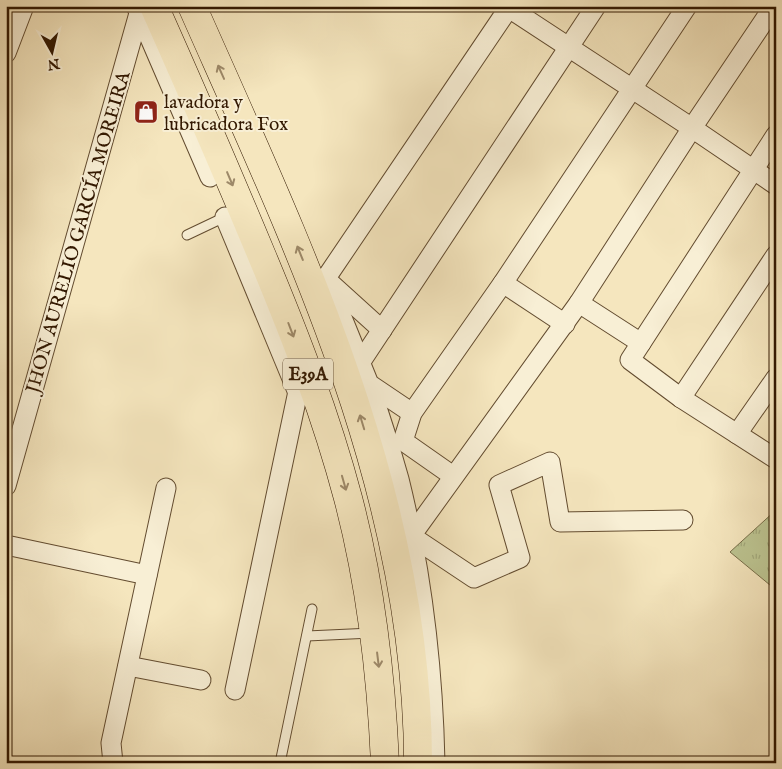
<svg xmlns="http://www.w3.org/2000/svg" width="782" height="769" font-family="'IM FELL English',serif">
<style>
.grass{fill:url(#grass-tufts);stroke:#776e49}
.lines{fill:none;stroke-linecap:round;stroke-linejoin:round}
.service-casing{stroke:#634c30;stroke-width:11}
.minor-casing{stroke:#634c30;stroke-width:21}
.primary-casing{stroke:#321801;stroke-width:29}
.service{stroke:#f8efd5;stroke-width:9}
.minor{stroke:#f8efd5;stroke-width:19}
.primary{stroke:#f5e6be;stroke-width:28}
.oneway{stroke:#9d8969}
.labels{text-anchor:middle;stroke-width:4;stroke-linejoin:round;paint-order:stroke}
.shield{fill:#f8efd5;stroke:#6d5841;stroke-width:1}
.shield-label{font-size:18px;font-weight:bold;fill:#321801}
.poi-label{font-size:19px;fill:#321801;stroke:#f8efd5;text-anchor:start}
.street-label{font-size:19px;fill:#321801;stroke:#f8efd5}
</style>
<defs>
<pattern id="grass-tufts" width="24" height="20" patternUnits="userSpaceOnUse" patternTransform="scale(1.25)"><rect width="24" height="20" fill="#bcc491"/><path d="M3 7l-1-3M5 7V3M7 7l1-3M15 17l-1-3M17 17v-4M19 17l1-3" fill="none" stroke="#a2a87b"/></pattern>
</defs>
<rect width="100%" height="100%" fill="#f5e6be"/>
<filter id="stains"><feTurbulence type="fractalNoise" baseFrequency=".004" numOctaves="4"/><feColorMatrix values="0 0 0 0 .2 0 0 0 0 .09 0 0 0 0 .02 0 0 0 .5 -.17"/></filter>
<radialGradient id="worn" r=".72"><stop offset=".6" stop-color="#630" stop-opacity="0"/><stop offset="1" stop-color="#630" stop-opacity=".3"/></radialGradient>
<path class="grass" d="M776,510v80l-46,-38z"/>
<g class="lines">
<defs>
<g id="service">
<path d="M187,235l40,-19"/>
<path d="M307,636l65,-3"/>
<path d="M280,763l32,-154"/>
</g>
<g id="minor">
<path d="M137,8l73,169"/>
<path d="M509,8l183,120 84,57"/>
<path d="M6,53l18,-47"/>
<path d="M776,135l-146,225 51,38 95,61"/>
<path d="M225,217l73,176"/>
<path d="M329,282l53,48"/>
<path d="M503,283l62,41"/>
<path d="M579,303l62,40"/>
<path d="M352,367l8,-4 236,-357"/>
<path d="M369,384c11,32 21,63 30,95 23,93 34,189 36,284"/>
<path d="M681,398l95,-143"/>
<path d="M412,413l-43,-29 -43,-106 184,-272"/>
<path d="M737,434l39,-56"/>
<path d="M453,476l-50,-35 9,-28 91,-130 184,-277"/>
<path d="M6,486l135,-480"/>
<path d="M411,536l63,42 46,-20 -21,-73 51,-23 10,60 123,-2"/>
<path d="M6,545l141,30"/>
<path d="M396,553l15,-17 168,-233 113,-175 82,-122"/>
<path d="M128,666l73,14"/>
<path d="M235,690l69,-327"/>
<path d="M113,763l-2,-20 55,-255"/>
</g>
<g id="primary">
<path d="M154,6c37,83 73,166 108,250 33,79 64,159 86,242 23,87 33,175 37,265"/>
<path d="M192,6c107,242 226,487 226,757"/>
</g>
</defs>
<use href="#service" class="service-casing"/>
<use href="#minor" class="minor-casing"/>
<use href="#primary" class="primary-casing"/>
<use href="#service" class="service"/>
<use href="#minor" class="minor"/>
<use href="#primary" class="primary"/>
</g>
<defs><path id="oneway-shaft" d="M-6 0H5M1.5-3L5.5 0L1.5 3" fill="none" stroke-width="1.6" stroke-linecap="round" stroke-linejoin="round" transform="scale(1.25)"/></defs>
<g class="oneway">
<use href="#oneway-shaft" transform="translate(221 72) rotate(-114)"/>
<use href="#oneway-shaft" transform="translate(230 179) rotate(67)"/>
<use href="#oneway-shaft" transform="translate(300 253) rotate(-112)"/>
<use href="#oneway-shaft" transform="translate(291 330) rotate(69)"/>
<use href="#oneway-shaft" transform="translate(362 422) rotate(-107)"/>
<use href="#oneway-shaft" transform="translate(344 483) rotate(74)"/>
<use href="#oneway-shaft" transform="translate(378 660) rotate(83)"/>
</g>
<defs>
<symbol id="shop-square" viewBox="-11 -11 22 22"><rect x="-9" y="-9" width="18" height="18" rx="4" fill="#8f2418" stroke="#f8efd5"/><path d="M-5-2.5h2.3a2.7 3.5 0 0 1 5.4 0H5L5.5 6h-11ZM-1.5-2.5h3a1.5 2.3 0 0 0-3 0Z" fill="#fff"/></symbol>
</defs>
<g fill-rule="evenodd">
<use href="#shop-square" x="132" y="98" width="28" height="28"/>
</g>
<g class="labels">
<rect class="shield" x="283" y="358.5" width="50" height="31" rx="4"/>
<g class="shield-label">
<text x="308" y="380">E39A</text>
</g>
<g class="poi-label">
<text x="164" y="108">lavadora y<tspan x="164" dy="22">lubricadora Fox</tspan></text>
</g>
<g class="street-label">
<text transform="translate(77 232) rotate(-74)" y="7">JHON AURELIO GARCÍA MOREIRA</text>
</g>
</g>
<rect width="782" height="769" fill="none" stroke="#f5e6be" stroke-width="25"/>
<rect x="8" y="8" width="767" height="754" fill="none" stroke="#321801" stroke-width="2.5"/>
<rect x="12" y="12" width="757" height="744" fill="none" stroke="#321801"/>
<g transform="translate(52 52) rotate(172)" stroke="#f8efd5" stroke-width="4" paint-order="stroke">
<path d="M0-4L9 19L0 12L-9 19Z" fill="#321801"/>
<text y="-8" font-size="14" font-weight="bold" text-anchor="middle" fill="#321801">N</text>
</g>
<rect width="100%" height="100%" filter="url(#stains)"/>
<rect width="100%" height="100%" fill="url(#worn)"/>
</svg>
